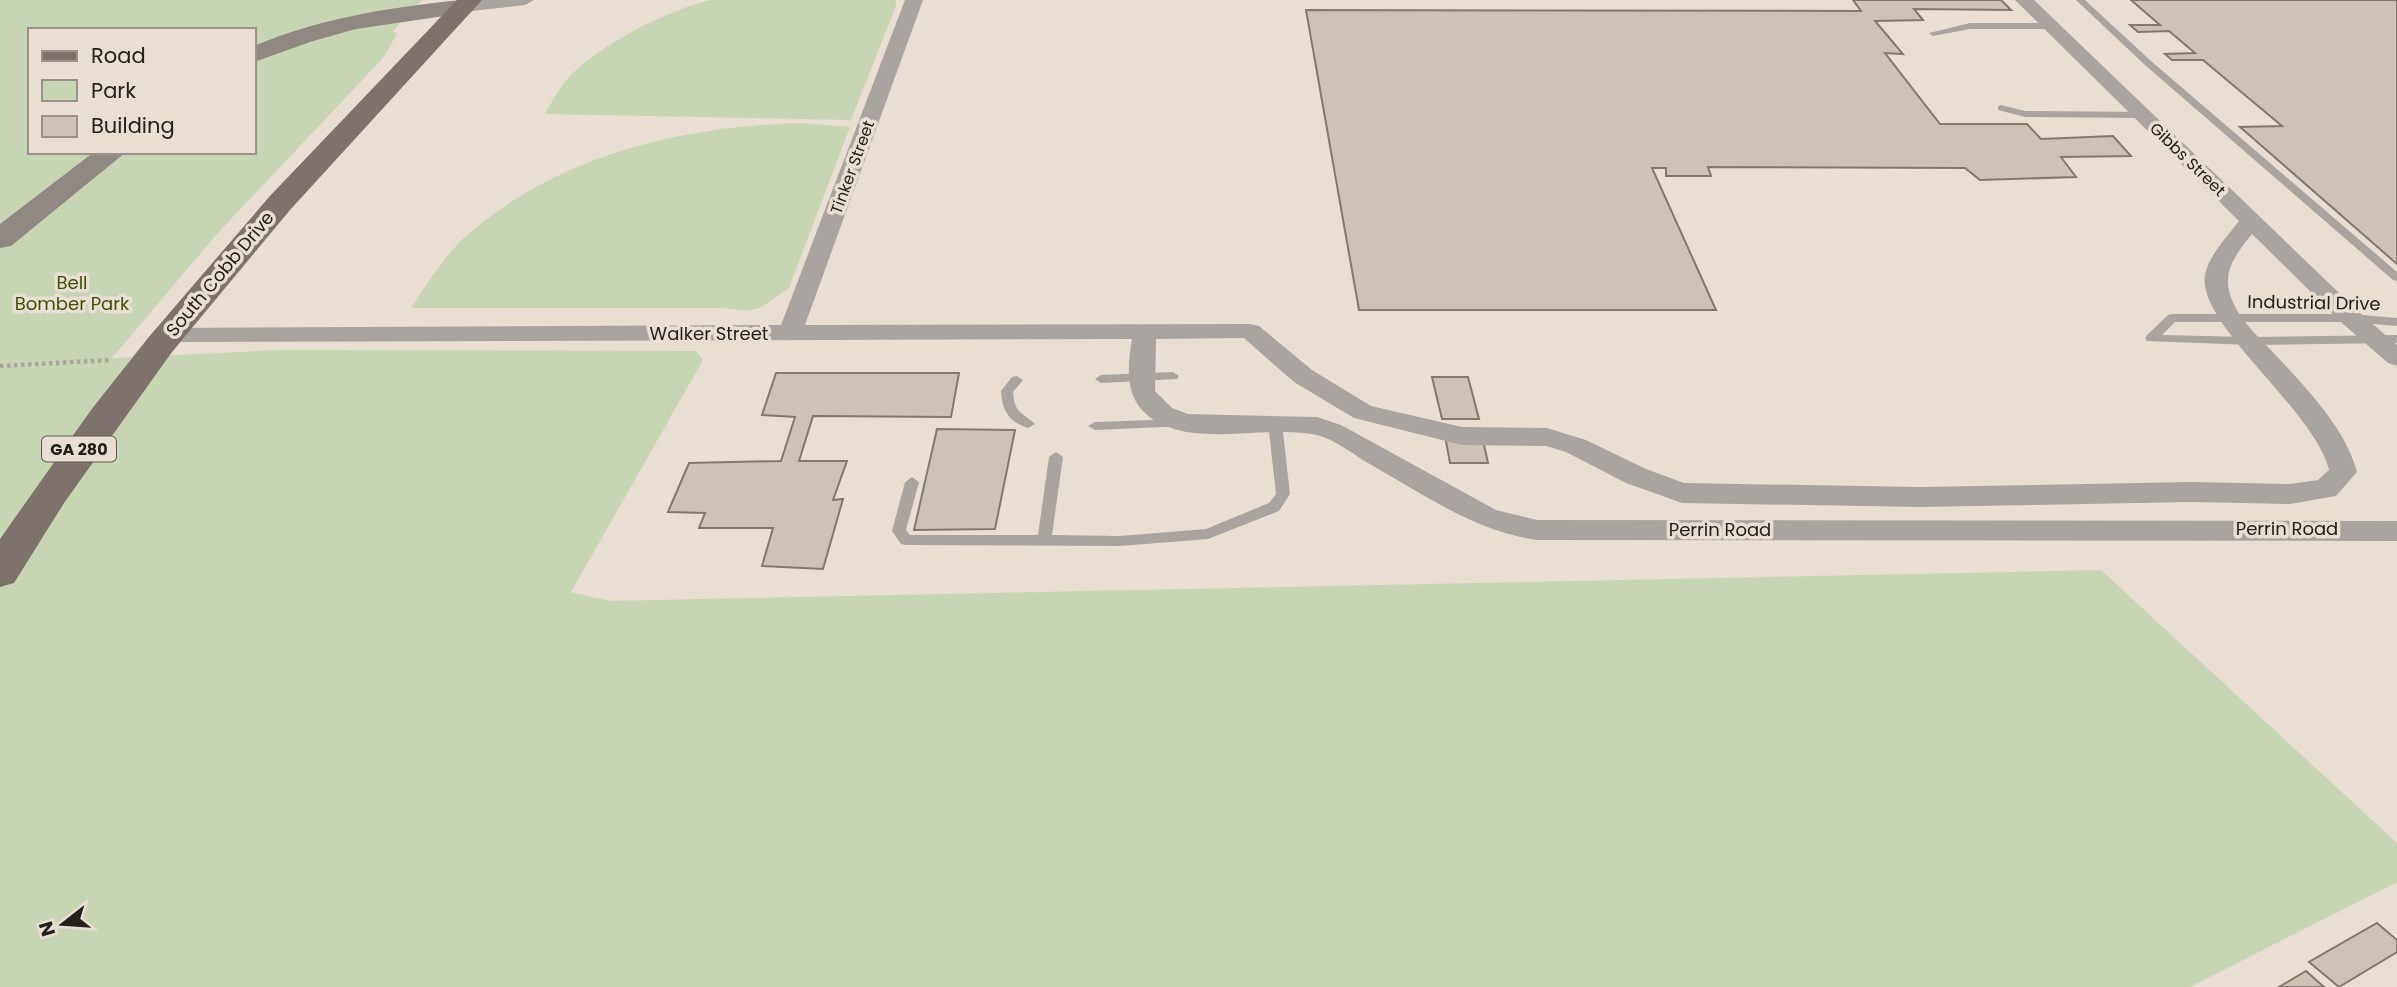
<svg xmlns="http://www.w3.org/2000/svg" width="2397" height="987" font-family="Poppins,sans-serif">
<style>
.green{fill:#c8d5b2;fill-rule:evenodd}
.building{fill:#ccc2b7;stroke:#82786f;stroke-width:2}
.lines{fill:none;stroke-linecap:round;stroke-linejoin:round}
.path{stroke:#ada49b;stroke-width:4.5;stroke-dasharray:3.5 3.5;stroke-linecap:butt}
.service{fill:#aaa4a1;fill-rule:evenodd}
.minor{fill:#aaa4a1;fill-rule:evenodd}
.secondary{fill:#908882;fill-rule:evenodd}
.primary{fill:#7d736c;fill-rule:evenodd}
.labels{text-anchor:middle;stroke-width:7;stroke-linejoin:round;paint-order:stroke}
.far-street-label{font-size:16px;fill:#24201c;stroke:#e9ded3}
.shield{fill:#e9ded3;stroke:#5f5953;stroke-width:2}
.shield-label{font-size:16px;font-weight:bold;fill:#24201c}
.street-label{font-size:18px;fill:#24201c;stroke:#e9ded3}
.park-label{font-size:18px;fill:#3d5100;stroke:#e9ded3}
</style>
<rect width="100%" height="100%" fill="#e9ded3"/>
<g class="green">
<path d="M0,0h422l-29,31 4,3 -14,24 -167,177 -104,123 171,-8 413,1 7,9 -132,232 39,9 1491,-31 296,273v39l-207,105h-2190zM30,30h224v122h-224z"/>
<path d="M711,0h185v6l-45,114 -306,-6c6,-10 12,-23 20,-32 27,-34 104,-73 146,-82z"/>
<path d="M802,123l48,4 -61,161 -29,20 -13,3 -23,-3h-313c16,-24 33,-52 55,-72 92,-81 217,-110 336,-113z"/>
</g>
<g class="building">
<path d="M1853,0h148l10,10 -97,-1 9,11 -48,1 28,33 -18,-1 55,71h87l14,15 72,-3 18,20 -70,1 15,20 -96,3 -15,-12 -257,-1 3,9h-45v-8h-14l64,142h-357l-53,-300 555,1z"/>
<path d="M2131,0h266v264l-157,-137 42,-1 -79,-66h-31l-7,-6 30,-1 -26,-22 -31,1 -8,-7h30z"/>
<path d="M776,373h183l-8,44 -138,-1 -14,45h48l-14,39 10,-1 -20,70 -61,-3 11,-38h-74l6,-15 -37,-1 21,-49 92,-2 14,-44 -33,-2z"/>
<path d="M1432,377h36l11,42h-37z"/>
<path d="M937,429l78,1 -20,99 -81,1z"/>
<path d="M1444,430l37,1 7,32h-38z"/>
<path d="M2377,923l20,17v12l-58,35 -30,-25z"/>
<path d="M2306,971l18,16h-45z"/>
</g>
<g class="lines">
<path class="path" d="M0,366l111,-6"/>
<g class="service">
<path d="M2076,0h9l66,61 246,211v9l-4,-1 -248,-215z"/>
<path d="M1970,23h81l4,3 -4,3h-81l-37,7 -4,-3z"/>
<path d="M2001,105l24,6 118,1 5,3 -5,3 -118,-1 -27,-7v-4z"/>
<path d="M2172,314h179l46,4v8l-46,-4h-176l-13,13 88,2 147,-2v8l-147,2 -103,-4 -2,-3 2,-3 21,-20z"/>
<path d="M1173,372l6,4 -2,3 -76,4 -6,-4 6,-4z"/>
<path d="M1017,376l6,4 -10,12c2,22 8,19 22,32l-7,4c-19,-6 -26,-17 -27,-37l11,-14z"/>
<path d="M1181,419l7,4 -2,3 -91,4 -7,-4 7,-4z"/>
<path d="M1275,419l7,4 8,71 -11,17 -71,28 -88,7 -214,-1 -5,-1 -9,-13 13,-49 7,-5 7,5 -13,48 4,5h128l11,-78 7,-5 7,5 -11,78 68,1 86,-7 63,-26 7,-9 -8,-71z"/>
</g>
<g class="minor">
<path d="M479,0h55l-9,5 -62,7 -9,-5 3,-4z"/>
<path d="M905,0h18l-118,325 445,-1 9,2 53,44 59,36 91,21 85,1 39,12 60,29 38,14 236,4 272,-5 98,2 28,-4 11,-10c-15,-61 -133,-146 -124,-195 4,-20 22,-38 34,-54l-224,-221h19l326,313 37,32v21l-9,-3 -46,-40 -90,-89c-11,14 -24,29 -24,47 0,33 37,61 57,84 28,31 61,66 72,107l-21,24 -46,8 -98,-2 -272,5 -238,-4 -56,-20 -60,-31 -20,-6 -84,-1 -108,-27 -60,-36 -50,-44 -88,1 -1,52 17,17 16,6 129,3 24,8 155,85 41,10 860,1v20l-860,-1c-63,-9 -114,-46 -169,-77 -15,-9 -34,-24 -51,-28 -49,-11 -119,13 -163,-15 -30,-19 -27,-50 -22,-81l-963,3 -9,-2 -3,-5 3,-5 9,-2 612,-3z"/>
</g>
<g class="secondary">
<path d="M462,0l9,2 4,5 -4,5 -115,17 -43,12 -59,21v-16c66,-28 137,-39 208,-46z"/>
<path d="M94,152h32l-115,94 -11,2v-24z"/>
</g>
<path class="primary" d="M457,0h25l-192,210 -118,142 -108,151 -50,80 -14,4v-48l91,-129 57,-72 121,-141z"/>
</g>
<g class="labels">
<g class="far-street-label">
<text transform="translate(2188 159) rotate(44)" y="6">Gibbs Street</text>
<text transform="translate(852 167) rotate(-70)" y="6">Tinker Street</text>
</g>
<rect class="shield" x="42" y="436.5" width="74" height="25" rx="5"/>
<g class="shield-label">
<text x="79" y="455">GA 280</text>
</g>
<g class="street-label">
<text transform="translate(220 274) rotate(-50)" y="6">South Cobb Drive</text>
<text transform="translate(2314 303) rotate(1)" y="6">Industrial Drive</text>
<text x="709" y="340">Walker Street</text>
<text x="2287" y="535">Perrin Road</text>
<text x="1720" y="536">Perrin Road</text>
</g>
<g class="park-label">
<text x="72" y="289">Bell<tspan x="72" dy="21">Bomber Park</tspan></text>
</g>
</g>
<rect x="28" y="28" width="228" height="126" fill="#e9ded3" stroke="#9a928a" stroke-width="2"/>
<rect x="42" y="51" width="35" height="10" fill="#7d736c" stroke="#9a928a" stroke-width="2"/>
<text x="91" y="63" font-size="21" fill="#24201c">Road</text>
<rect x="42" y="80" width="35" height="21" fill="#c8d5b2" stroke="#9a928a" stroke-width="2"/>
<text x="91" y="98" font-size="21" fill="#24201c">Park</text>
<rect x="42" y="116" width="35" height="21" fill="#ccc2b7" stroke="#9a928a" stroke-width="2"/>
<text x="91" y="133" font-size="21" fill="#24201c">Building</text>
<g transform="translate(63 924) rotate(253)" stroke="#e9ded3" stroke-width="5" paint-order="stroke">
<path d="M0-5L12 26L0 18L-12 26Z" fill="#24201c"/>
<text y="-10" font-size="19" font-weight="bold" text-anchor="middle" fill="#24201c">N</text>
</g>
</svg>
